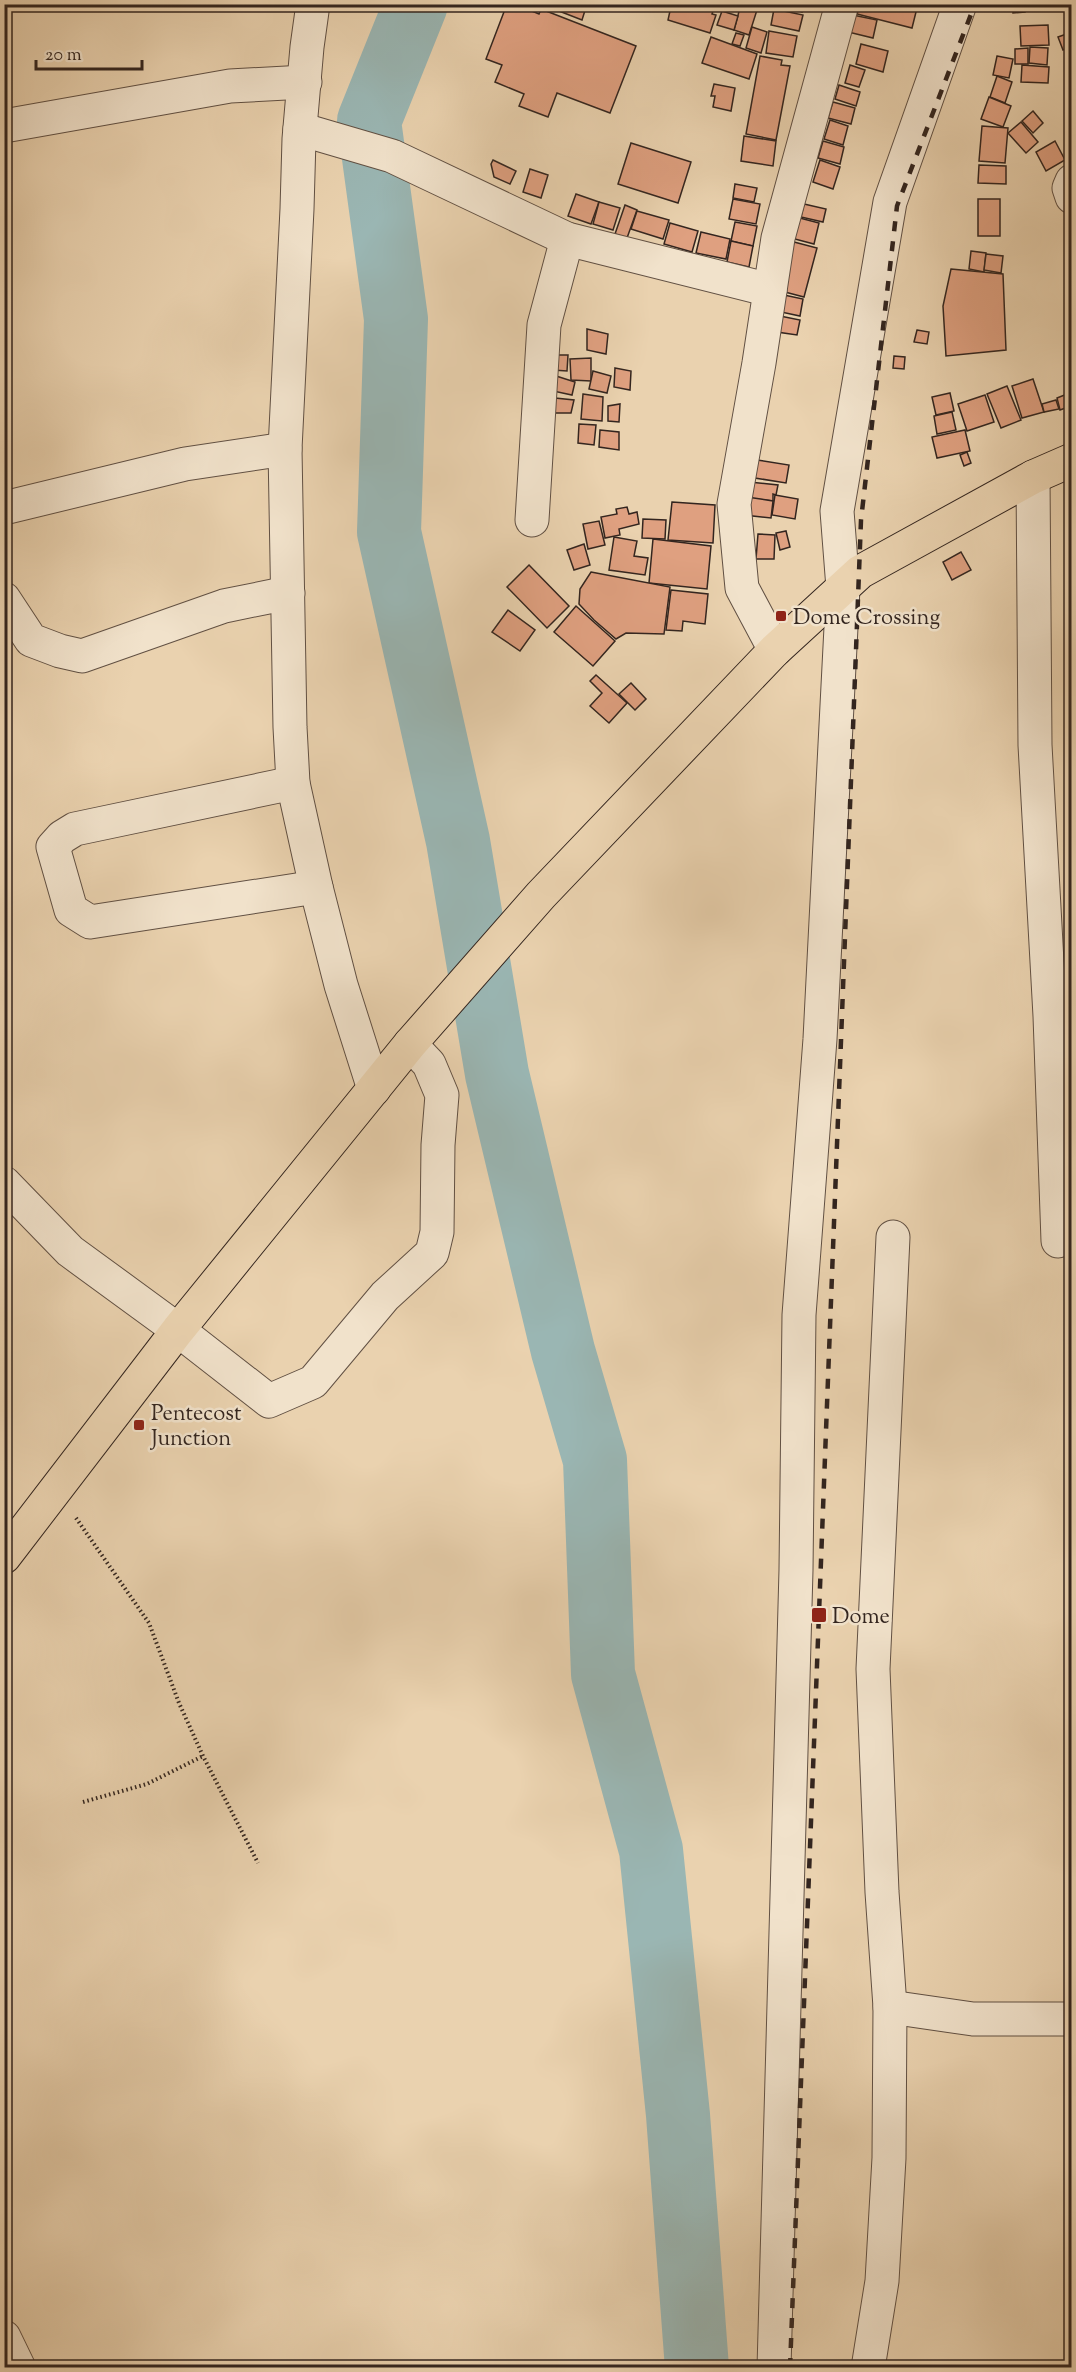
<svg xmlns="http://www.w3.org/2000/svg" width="1076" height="2372" font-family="'Sorts Mill Goudy',serif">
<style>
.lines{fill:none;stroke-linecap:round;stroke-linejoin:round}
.river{stroke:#9ab6b3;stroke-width:64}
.building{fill:#dfa080;stroke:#33251f;stroke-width:1.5}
.minor-casing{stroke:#615043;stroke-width:35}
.major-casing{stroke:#33251f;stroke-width:35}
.path{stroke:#33251f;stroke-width:4;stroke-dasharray:1.5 3;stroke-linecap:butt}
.minor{stroke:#f1e2cb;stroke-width:33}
.major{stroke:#ead2af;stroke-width:33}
.rail{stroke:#33251f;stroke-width:4.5;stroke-dasharray:10 10;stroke-linecap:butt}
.poi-dot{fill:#8f2418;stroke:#f1e2cb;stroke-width:2}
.labels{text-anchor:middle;stroke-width:5;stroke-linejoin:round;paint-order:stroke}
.poi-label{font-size:22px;fill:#33251f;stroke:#f1e2cb;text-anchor:start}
</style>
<rect width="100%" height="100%" fill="#ead2af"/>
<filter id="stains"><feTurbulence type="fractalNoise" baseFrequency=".00333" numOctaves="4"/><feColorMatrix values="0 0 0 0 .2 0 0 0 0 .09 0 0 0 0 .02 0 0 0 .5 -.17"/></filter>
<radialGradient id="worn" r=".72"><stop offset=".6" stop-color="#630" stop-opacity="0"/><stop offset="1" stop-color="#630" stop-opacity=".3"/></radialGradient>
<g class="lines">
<path class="river" d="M416,4l-47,117 27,198 -7,213 69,309 39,233 66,277 32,109 8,214 48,176 27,265 19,253"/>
</g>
<g class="building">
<path d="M507,4h8l24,10 2,-5 95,37 -26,67 -53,-20 -9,24 -29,-11 5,-12 -29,-12 7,-17 -16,-6z"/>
<path d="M541,4h46l-5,16z"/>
<path d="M650,4h65l-3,10 4,1 -6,18 -42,-13 2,-9z"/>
<path d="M741,4l16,6 -8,25 -15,-5z"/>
<path d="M779,4h25l-2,8z"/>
<path d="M860,4h58l-6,24 -55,-14z"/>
<path d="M1013,4h11l1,8 -12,1z"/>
<path d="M774,9l29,6 -4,16 -28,-6z"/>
<path d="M722,11l16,5 -4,14 -17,-5z"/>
<path d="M848,14l29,6 -4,18 -29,-7z"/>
<path d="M1048,25l1,20 -28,1 -1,-20z"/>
<path d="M752,27l15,5 -6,21 -15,-5z"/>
<path d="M769,31l28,5 -4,21 -27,-4z"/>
<path d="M1072,32v14l-9,4 -5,-13z"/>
<path d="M736,33l8,2 -4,11 -8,-2z"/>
<path d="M711,37l46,17 -8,25 -47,-16z"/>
<path d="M861,44l27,7 -5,21 -27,-8z"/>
<path d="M1030,47l18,1 -1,17 -18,-2z"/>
<path d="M1028,48v16h-13v-15z"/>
<path d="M760,56l22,4 -1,5 9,1 -14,74 -30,-6z"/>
<path d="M997,56l16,3 -4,19 -16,-3z"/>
<path d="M850,65l15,5 -6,17 -14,-4z"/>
<path d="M1022,65l27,2 -1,16 -27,-1z"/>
<path d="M997,76l15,6 -7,21 -15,-6z"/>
<path d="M714,84l21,4 -4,23 -18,-4 2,-11h-4z"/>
<path d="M839,85l21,7 -4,14 -21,-7z"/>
<path d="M989,97l22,9 -8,21 -22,-8z"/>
<path d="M833,102l22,6 -4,16 -23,-6z"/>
<path d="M1033,111l10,12 -10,10 -11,-12z"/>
<path d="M830,120l18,6 -5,19 -19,-6z"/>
<path d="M1021,122l17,20 -12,11 -18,-20z"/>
<path d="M982,126l26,2 -3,35 -26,-2z"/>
<path d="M744,136l32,5 -3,25 -32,-5z"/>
<path d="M823,141l21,6 -4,17 -22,-6z"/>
<path d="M1055,141l10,19 -19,11 -10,-19z"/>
<path d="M631,143l60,19 -13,41 -60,-19z"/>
<path d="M493,160l23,11 -6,13 -16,-7 -3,-13z"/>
<path d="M820,160l20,7 -7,22 -20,-7z"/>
<path d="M979,165l27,1v18l-28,-1z"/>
<path d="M530,169l18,6 -7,23 -18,-6z"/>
<path d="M735,184l22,4 -3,14 -21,-4z"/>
<path d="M576,194l23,8 -8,22 -23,-8z"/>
<path d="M733,199l27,5 -4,20 -27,-5z"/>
<rect x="978" y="199" width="22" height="37"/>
<path d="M599,202l21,6 -7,22 -20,-6z"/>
<path d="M804,204l22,5 -3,13 -22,-5z"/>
<path d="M625,205l12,5 -10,28 -12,-4z"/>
<path d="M637,211l32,9 -6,19 -32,-10z"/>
<path d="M796,217l23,6 -5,21 -23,-6z"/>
<path d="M735,222l22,4 -4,20 -22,-5z"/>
<path d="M670,223l28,8 -6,21 -28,-8z"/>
<path d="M701,232l29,7 -4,20 -30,-6z"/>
<path d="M731,241l22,5 -4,21 -22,-5z"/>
<path d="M794,242l23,6 -13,49 -23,-6z"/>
<path d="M971,251l15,2 -2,19 -15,-3z"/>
<path d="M986,254l17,2 -2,17 -17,-3z"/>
<path d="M951,269l52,5 3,76 -60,6 -3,-50z"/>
<path d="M784,295l19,4 -3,17 -19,-4z"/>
<path d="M780,316l20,4 -3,15 -20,-3z"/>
<path d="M587,329l21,5 -2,20 -19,-4z"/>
<path d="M917,330l12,2 -2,12 -13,-2z"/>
<path d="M552,355h16l-1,16 -14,-1z"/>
<path d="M894,356l11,1 -1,12 -11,-1z"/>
<path d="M591,358v23l-20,-1 -1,-21z"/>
<path d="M615,368l16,3 -1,19 -16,-3z"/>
<path d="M593,371l18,5 -4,17 -18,-4z"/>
<path d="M553,375l22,7 -3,13 -19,-4z"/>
<path d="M1033,379l11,33 -22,6 -10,-32z"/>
<path d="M1007,386l14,34 -20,8 -14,-34z"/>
<path d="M950,393l4,18 -18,4 -4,-18z"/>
<path d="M583,394l20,3 -1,24 -21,-2z"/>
<path d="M1067,394l4,12 -11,4 -3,-12z"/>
<path d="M985,395l9,27 -27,9 -9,-27z"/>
<path d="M555,398l19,2 -3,13h-18z"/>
<path d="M1056,400l3,9 -15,3 -2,-8z"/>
<path d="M620,404l-1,18 -11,-1v-15z"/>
<path d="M952,412l4,18 -19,4 -3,-18z"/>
<path d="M579,424l17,1 -2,20 -16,-2z"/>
<path d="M600,430l19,2v18l-20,-3z"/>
<path d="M965,430l5,21 -33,7 -5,-21z"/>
<path d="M967,452l4,11 -7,3 -4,-11z"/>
<path d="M757,460l32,5 -3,18 -31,-5z"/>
<path d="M749,482l29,3 -2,10 -3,-1v7l-25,-3z"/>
<path d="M775,495l23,4 -3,20 -23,-4z"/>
<path d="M747,497l26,4 -2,17 -27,-3z"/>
<path d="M672,502l43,3 -2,38 -45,-3z"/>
<path d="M627,507l2,7 8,-2 2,12 -20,5 1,6 -15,3 -4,-21 16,-3 -1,-5z"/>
<path d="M643,519l23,1 -1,19 -23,-1z"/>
<path d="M599,521l6,24 -17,4 -5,-25z"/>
<path d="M786,531l4,16 -10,3 -4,-17z"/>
<path d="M758,534l17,1 -1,24h-18z"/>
<path d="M614,537l23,4 -3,15 14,2 -3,17 -36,-5z"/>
<path d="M653,539l58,7 -4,43 -58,-6z"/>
<path d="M584,544l6,21 -16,5 -7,-20z"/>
<path d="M961,552l10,18 -19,10 -9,-18z"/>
<path d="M529,565l40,41 -22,22 -40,-41z"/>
<path d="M591,572l79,15 -6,47 -38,-1 -10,6 -22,-19 -15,-16 1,-15z"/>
<path d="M671,590l37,4 -3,30 -22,-3 -1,10 -16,-1z"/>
<path d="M576,606l39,35 -22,25 -39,-34z"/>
<path d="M508,610l27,20 -15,21 -28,-19z"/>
<path d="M596,675l31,28 -18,20 -19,-17 12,-13 -12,-12z"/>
<path d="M631,683l15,16 -11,11 -16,-16z"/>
</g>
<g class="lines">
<defs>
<g id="minor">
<path d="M313,4l-6,43 -8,92 -2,70 -12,240 5,278 3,56 23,104 25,98 33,104"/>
<path d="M4,126l226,-40 75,-4"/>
<path d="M300,129l92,27 175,83 203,51"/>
<path d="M1072,181l-3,7 3,9"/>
<path d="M1033,477l2,268 15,271 8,225"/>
<path d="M4,508l181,-44 100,-15"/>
<path d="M532,520l12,-195 23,-86"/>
<path d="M4,599l27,41 29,11 22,5 142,-50 64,-13"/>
<path d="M775,650l-33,-62 -8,-84 25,-141 19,-125 64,-234"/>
<path d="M293,783l-218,46 -13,8 -9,10 18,63 19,12 226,-35"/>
<path d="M4,1183l66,68 108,79 91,71 44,-19 72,-86 47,-43 5,-21 1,-87 4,-50 -13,-31 -19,-20"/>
<path d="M890,2007l83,12h99"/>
<path d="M4,2337l15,31"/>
<path d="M774,2368l22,-798 3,-255 21,-276 23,-451 -6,-77 53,-309 70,-198"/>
<path d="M868,2368l14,-87 7,-123 1,-151 -8,-115 -9,-223 20,-432"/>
</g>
<path id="major" d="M4,1557l174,-227 232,-286 131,-149 234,-245 85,-78 173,-95 39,-17"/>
</defs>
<use href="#minor" class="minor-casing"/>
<use href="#major" class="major-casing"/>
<g class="path">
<path d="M76,1518l73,105 30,80 24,53 55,107"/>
<path d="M83,1802l64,-18 56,-28"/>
</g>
<use href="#minor" class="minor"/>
<use href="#major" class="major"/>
<path class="rail" d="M790,2368l71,-1848 36,-314 78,-202"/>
</g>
<g class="poi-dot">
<rect x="775" y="610" width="12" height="12" rx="3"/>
<rect x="133" y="1419" width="12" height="12" rx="3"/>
<rect x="811" y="1607" width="16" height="16" rx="3"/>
</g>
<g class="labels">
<g class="poi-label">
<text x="793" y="624">Dome Crossing</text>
<text x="151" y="1420">Pentecost<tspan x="151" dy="25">Junction</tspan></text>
<text x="832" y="1623">Dome</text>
</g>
</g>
<rect width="1076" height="2372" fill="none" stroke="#ead2af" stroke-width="24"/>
<rect x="6" y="6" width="1064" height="2360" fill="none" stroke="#33251f" stroke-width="3"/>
<rect x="12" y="12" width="1052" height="2348" fill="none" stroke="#33251f" stroke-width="1.5"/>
<path d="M36 60v9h106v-9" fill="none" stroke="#33251f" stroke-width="3"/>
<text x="45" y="60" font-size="18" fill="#33251f" stroke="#f1e2cb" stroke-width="4.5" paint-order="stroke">20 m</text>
<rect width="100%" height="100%" filter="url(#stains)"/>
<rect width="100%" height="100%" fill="url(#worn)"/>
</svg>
